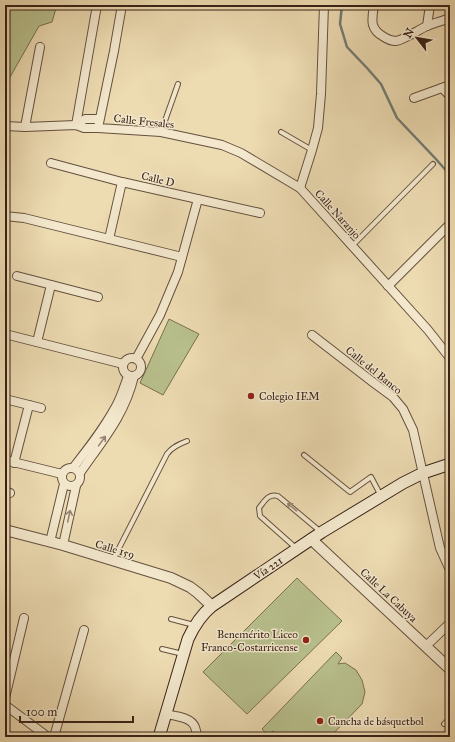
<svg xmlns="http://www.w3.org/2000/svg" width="455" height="742" font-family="'IM FELL Great Primer',serif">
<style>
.green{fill:#b8c08d;stroke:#787052}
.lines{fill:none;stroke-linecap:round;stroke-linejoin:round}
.stream{stroke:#737c75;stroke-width:2.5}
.service-casing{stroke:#65503e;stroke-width:6}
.minor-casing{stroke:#65503e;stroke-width:10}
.tertiary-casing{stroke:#65503e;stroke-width:12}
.secondary-casing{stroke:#382117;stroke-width:13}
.service{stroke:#f3e8cd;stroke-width:4}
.minor{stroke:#f3e8cd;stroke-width:8}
.tertiary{stroke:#f3e8cd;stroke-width:10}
.secondary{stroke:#f3e8cd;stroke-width:11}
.oneway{stroke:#968472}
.poi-dot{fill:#8f2418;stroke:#f3e8cd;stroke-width:1.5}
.labels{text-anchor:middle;stroke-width:3;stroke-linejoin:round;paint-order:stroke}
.street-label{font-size:11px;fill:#382117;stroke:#f3e8cd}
.poi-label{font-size:11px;fill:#382117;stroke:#f3e8cd;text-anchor:start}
</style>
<rect width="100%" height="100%" fill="#eddbb2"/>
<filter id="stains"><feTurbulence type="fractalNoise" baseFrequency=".005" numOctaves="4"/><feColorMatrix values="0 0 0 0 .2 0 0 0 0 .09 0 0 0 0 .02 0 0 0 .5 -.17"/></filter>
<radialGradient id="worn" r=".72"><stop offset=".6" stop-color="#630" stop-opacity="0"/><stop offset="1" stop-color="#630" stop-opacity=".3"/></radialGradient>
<g class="green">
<path d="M5,5h52l-5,17 -13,4 -34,60z"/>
<path d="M169,319l30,15 -36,61 -23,-12z"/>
<path d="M297,578l45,43 -95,93 -44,-42z"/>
<path d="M336,652l6,6 -4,6 7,-1 11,7 6,10 3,12 -3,12 -32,33h-54l-3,-6 -5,4 -6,-6z"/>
</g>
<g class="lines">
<path class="stream" d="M342,5l-2,19 7,23 20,21 14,16 16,34 38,40 15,17"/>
<defs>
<g id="service">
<path d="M161,132l17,-48"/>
<path d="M281,132l31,18"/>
<path d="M352,246l81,-82"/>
<path d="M304,455l46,37 21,-15 10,19"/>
<path d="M296,548l-36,-32 -1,-8c5,-6 9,-15 19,-12l43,36"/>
<path d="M113,560l54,-106c5,-7 12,-10 20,-13"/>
<path d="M171,619l23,6"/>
<path d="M162,649l21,5"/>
<path d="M444,724l6,-6"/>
</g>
<g id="minor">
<path d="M122,5l-8,46 -16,77 63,4 61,13 19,8 59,35 128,142 22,28"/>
<path d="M374,5c-2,14 -5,24 10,32 3,2 8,4 12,4 8,-1 22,-11 31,-15 7,-3 15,-5 23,-8"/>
<path d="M427,26l3,-21"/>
<path d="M442,88l8,8"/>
<path d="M414,98l36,-13"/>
<path d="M76,125l21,-120"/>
<path d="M76,125l9,-6h14"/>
<path d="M5,126l20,1 51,-2 8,3h14"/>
<path d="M25,127l15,-80"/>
<path d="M51,163l71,19 138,31"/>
<path d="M300,188l12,-38 6,-22 3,-34 3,-89"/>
<path d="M5,216l19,2 158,39"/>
<path d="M109,239l13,-57"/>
<path d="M17,276l81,21"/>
<path d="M388,286l62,-62"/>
<path d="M5,334l118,30"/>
<path d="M312,335l62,48 19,14 10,12 10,21 27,118 10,22"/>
<path d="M37,342l14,-57"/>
<circle cx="132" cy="367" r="9"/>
<path d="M136,359l24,-44 18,-43 20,-73"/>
<path d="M5,399l36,9"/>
<path d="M5,460l57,14"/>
<path d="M14,463l15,-58"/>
<circle cx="71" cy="477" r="9"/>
<path d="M73,468c15,-19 30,-38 42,-60 6,-10 9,-21 13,-32"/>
<path d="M80,473c22,-32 45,-58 54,-97"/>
<path d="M5,491l5,2"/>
<path d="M50,542l14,-58"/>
<path d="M63,545l13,-59"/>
<path d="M426,646l24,-23"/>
<path d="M5,698l19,-80"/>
<path d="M5,705l43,32"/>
<path d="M165,714c10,2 26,3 30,13 1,3 2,7 2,10"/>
<path d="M54,737l30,-107"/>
</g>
<g id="tertiary">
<path d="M5,530l58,15 108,33 19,9 8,6 14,13"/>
<path d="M311,539l139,130"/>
</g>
<path id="secondary" d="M159,737l29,-98c6,-13 13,-24 24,-33l110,-74 81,-49 20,-10 27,-9"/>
</defs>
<use href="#service" class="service-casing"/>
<use href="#minor" class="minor-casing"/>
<use href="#tertiary" class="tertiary-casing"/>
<use href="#secondary" class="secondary-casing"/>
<use href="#service" class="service"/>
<use href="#minor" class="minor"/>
<use href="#tertiary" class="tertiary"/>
<use href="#secondary" class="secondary"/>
</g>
<defs><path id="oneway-shaft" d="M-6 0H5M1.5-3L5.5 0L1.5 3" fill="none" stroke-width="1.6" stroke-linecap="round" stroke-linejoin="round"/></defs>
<g class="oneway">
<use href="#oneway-shaft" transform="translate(102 441) rotate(-54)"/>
<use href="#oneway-shaft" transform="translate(292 507) rotate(-140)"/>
<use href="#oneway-shaft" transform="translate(69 516) rotate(-78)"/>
</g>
<g class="poi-dot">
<circle cx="251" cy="396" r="4"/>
<circle cx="306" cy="640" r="4"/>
<circle cx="320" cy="721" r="4"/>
</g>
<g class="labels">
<g class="street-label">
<text transform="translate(144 121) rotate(6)" y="4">Calle Fresales</text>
<text transform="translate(158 179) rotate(13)" y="4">Calle D</text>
<text transform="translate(338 214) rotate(48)" y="4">Calle Naranjo</text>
<text transform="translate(374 370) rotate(39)" y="4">Calle del Banco</text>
<text transform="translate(115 549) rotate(17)" y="4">Calle 159</text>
<text transform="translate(268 568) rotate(-34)" y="4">Vía 221</text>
<text transform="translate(389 595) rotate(43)" y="4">Calle La Cabuya</text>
</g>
<g class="poi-label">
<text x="259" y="400">Colegio IEM</text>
<text x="298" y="638" text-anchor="end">Benemérito Liceo<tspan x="298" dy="13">Franco-Costarricense</tspan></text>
<text x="328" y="725">Cancha de básquetbol</text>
</g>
</g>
<rect width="455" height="742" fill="none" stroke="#eddbb2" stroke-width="20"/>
<rect x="6" y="6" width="443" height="730" fill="none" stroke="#382117" stroke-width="2"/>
<rect x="10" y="10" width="435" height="722" fill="none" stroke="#382117"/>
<g transform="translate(417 38) rotate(301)" stroke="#f3e8cd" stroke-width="3" paint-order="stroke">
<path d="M0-3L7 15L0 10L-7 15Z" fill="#382117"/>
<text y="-6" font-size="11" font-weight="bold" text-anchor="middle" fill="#382117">N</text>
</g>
<path d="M20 716v6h113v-6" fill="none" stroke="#382117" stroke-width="2"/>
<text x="26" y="716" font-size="12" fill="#382117" stroke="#f3e8cd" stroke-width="3" paint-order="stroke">100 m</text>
<rect width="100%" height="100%" filter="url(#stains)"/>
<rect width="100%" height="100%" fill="url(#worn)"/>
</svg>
